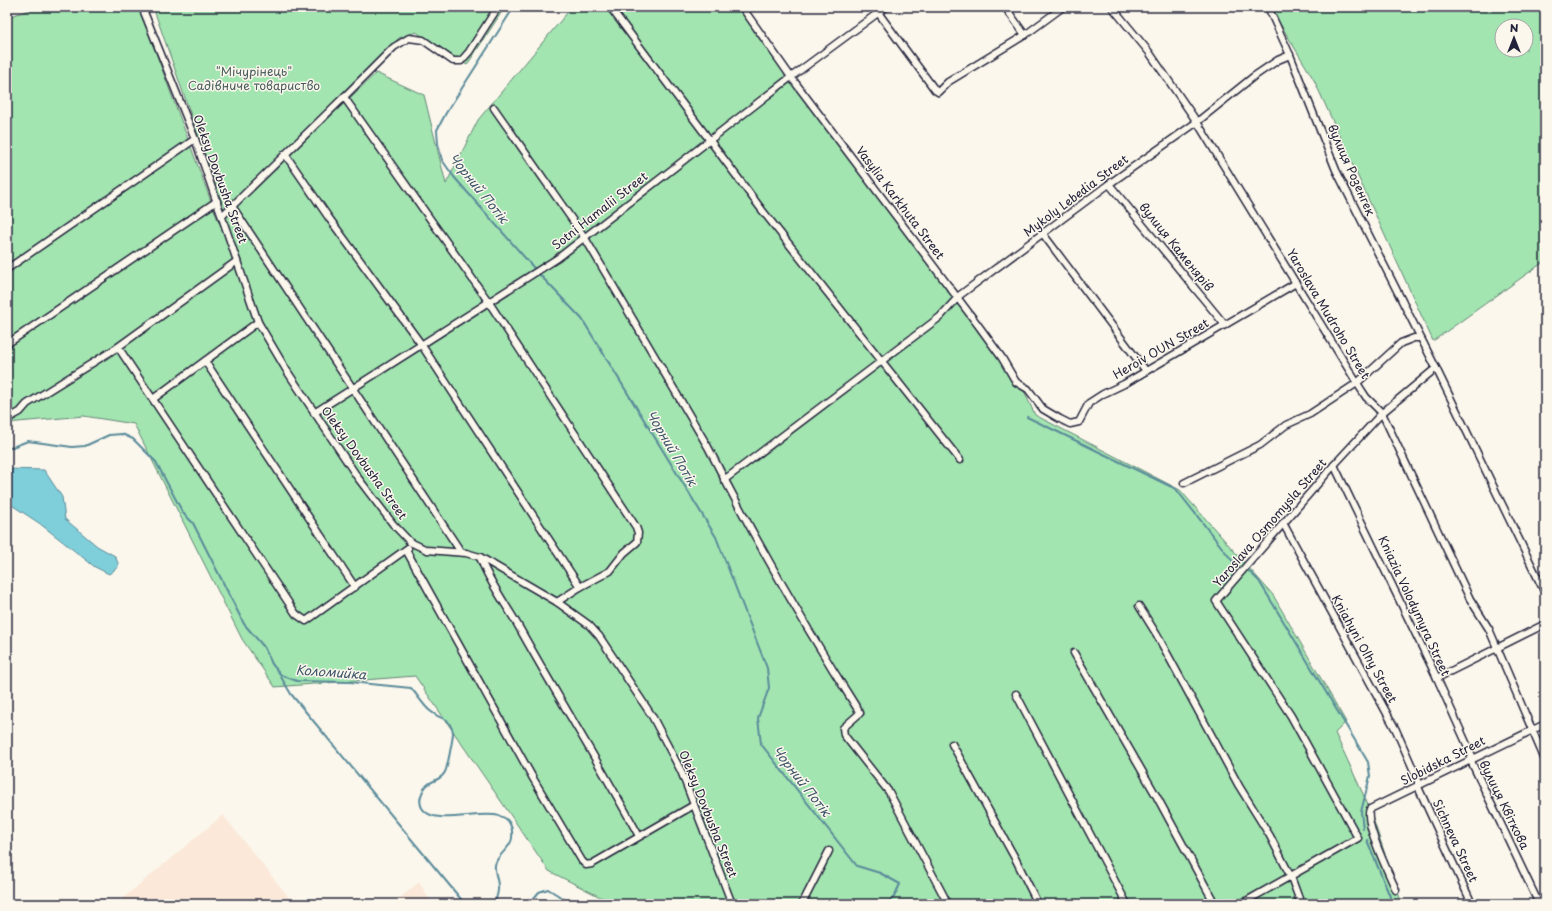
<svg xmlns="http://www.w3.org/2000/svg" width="1552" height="911" font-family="'Playpen Sans',sans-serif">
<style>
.built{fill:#fbe8d8}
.green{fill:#a2e5b0;stroke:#628476;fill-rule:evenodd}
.water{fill:#7fcfda;stroke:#5a8a9a}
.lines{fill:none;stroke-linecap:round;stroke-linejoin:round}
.stream{stroke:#5a8a9a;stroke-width:2}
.minor-casing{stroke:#22223b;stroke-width:9}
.minor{stroke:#fbf7ec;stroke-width:6}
.labels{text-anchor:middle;stroke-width:3;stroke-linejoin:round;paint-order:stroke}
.park-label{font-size:12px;fill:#485c5e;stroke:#fbf7ec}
.street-label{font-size:12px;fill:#22223b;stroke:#fbf7ec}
.water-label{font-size:13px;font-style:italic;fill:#3e566b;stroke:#fbf7ec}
</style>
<rect width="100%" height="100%" fill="#fbf7ec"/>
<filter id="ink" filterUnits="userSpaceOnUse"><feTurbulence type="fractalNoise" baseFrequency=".025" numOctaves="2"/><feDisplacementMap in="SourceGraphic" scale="8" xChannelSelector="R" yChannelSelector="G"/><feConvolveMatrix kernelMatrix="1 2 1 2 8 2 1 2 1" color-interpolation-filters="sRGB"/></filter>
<g filter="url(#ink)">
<g class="built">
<path d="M223,815l71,89h-168l-4,-5z"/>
<path d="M419,882l13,22h-39z"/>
</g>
<g class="green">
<path d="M40,7h99l80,216 157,-150 48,22 22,89 32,-64 94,-113h171l276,373 16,35 145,75 93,105 73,127 -11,11 34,74 33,97h-788l-65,-33 -134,-195 -140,11 -33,-48 -108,-215 -50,-8 -77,7v-406z"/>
<path d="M153,7h352l-38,58 -51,-33 -17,6 -175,171z"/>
<path d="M1270,7h275v254l-112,80 -119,-261zM1502,26h24v24h-24z"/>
</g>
<path class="water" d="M7,469l37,1 18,27 3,22 32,27 18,10 3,7v4l-9,7 -14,-7 -56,-44 -32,-21z"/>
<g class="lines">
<g class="stream">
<path d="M514,7l-68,106 -9,17 1,14 4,16 12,17 86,98 42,44 134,218 51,131 2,20 -11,30 3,26 96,122 23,7 20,11 -6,13 -7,7"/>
<path d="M1027,417l149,72 62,79"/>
<path d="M7,449l21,-8 44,6 13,-1 24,-11 13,-1 11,5 23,23 27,51 10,10 51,101 20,23 8,17 9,11 16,6 53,1 61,6c13,15 15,25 36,32 2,3 6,9 6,13 0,5 -6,36 -8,39 -6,12 -18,5 -24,24 -1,3 -1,8 1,12 16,27 95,-18 90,30 -1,11 -15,16 -17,27 -1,7 3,15 3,21 1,6 -2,13 -4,18"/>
<path d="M1249,571l10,10 11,18 98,163 2,14 -9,36 2,17"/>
<path d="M281,677l10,17 174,210"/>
<path d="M1367,840l26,64"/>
<path d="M529,904l10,-12 9,-3 24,15"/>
</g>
<defs>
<g id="minor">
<path d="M142,7l53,132 63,183 29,49 71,107 35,46 17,18 17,8 39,3 14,4 77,45 32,23 10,11 53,80 29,55 51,133"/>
<path d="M610,7l152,203 198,250"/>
<path d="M742,7l49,70 187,248 24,33 14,24 12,7 15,20 17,10 10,5 9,-2 10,-19 14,-9 21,-10 172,-101"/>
<path d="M874,7l61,83 3,2 10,-10 77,-47 38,-28"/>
<path d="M1005,7l20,28"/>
<path d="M1112,7l37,45 48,70 160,261 9,14 16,16 88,186 19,30 56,131"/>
<path d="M1268,7l22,48 46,115 100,198 109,225"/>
<path d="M344,97l50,-50 15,-9 14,2 30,21h8l8,-9 29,-45"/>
<path d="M494,108l91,130 123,209c46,91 97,180 152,266l-17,15 1,7 45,57 59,112"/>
<path d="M285,154l44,64 92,126 159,243"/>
<path d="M1109,184l116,141"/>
<path d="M232,206l229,346"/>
<path d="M222,216l122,-119 144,204 148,226 2,6 -1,9 -13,11 -14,18 -30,16 -23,15"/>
<path d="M1043,234l103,137"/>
<path d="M7,269l188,-130"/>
<path d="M7,344l210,-143"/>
<path d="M118,347l178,267 10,7 102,-73"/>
<path d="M205,361l150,226"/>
<path d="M153,399l105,-77"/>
<path d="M314,413l244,-155 233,-181 95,-70"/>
<path d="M7,419l13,-7 7,-8 91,-57 119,-86"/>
<path d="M1334,465l103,213 36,80"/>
<path d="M724,480l216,-163 20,-22 149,-111 88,-62 56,-45 25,-17 12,-5"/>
<path d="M1184,483l76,-38 26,-20 24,-11 47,-31 44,-40 13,-5h6"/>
<path d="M1283,523l113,207 22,50v7l54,117"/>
<path d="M406,550l128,230 48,81 4,4 6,-1 102,-59"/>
<path d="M480,557c8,24 28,50 40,72 39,70 81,137 119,207"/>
<path d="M1139,606l18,29 82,151 31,50 21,41 10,27"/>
<path d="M1074,653l83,144 58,107"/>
<path d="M1437,678l108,-54"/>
<path d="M1016,694l111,210"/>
<path d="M952,744l64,116 22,44"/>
<path d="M1470,759l69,145"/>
<path d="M1396,890c-6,-14 -33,-68 -26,-81l175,-85"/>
<path d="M802,904l27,-53"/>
<path d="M1241,904l117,-66 -67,-122 -75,-115 118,-136 48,-52 54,-45"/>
</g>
</defs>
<use href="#minor" class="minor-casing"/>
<use href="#minor" class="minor"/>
</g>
</g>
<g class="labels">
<g class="park-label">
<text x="254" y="76">"Мічурінець"<tspan x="254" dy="14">Садівниче товариство</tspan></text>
</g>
<g class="street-label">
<text transform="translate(1351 170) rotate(66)" y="4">вулиця Розенгек</text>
<text transform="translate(220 179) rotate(70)" y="4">Oleksy Dovbusha Street</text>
<text transform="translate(1076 196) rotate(-37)" y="4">Mykoly Lebedia Street</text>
<text transform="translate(900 203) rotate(53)" y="4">Vasylia Karkhuta Street</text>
<text transform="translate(600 211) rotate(-38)" y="4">Sotni Hamalii Street</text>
<text transform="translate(1176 247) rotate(51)" y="4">вулиця Каменярів</text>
<text transform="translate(1328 314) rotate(59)" y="4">Yaroslava Mudroho Street</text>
<text transform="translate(1161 349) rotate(-30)" y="4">Heroiv OUN Street</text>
<text transform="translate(364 463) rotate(54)" y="4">Oleksy Dovbusha Street</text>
<text transform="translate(1270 523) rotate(-49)" y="4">Yaroslava Osmomysla Street</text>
<text transform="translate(1414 606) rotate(65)" y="4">Kniazia Volodymyra Street</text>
<text transform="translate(1364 649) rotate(61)" y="4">Kniahyni Olhy Street</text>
<text transform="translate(1443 761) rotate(-27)" y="4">Slobidska Street</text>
<text transform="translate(1504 805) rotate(64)" y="4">вулиця Квіткова</text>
<text transform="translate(708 814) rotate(68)" y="4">Oleksy Dovbusha Street</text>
<text transform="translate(1455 841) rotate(65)" y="4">Sichneva Street</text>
</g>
<g class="water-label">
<text transform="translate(479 188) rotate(51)" y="5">Чорний Потік</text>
<text transform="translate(672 448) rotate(59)" y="5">Чорний Потік</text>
<text transform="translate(331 672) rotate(4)" y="5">Коломийка</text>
<text transform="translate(802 781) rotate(52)" y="5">Чорний Потік</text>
</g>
</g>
<rect width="1552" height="911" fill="none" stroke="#fbf7ec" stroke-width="24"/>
<rect x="12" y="12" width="1528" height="887" fill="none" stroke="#22223b" stroke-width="1.5" filter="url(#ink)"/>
<g transform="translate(1514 38)"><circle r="19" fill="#fbf7ec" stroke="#a4a2a5"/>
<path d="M0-3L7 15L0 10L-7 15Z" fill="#22223b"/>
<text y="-6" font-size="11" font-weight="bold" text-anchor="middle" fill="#22223b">N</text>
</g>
</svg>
